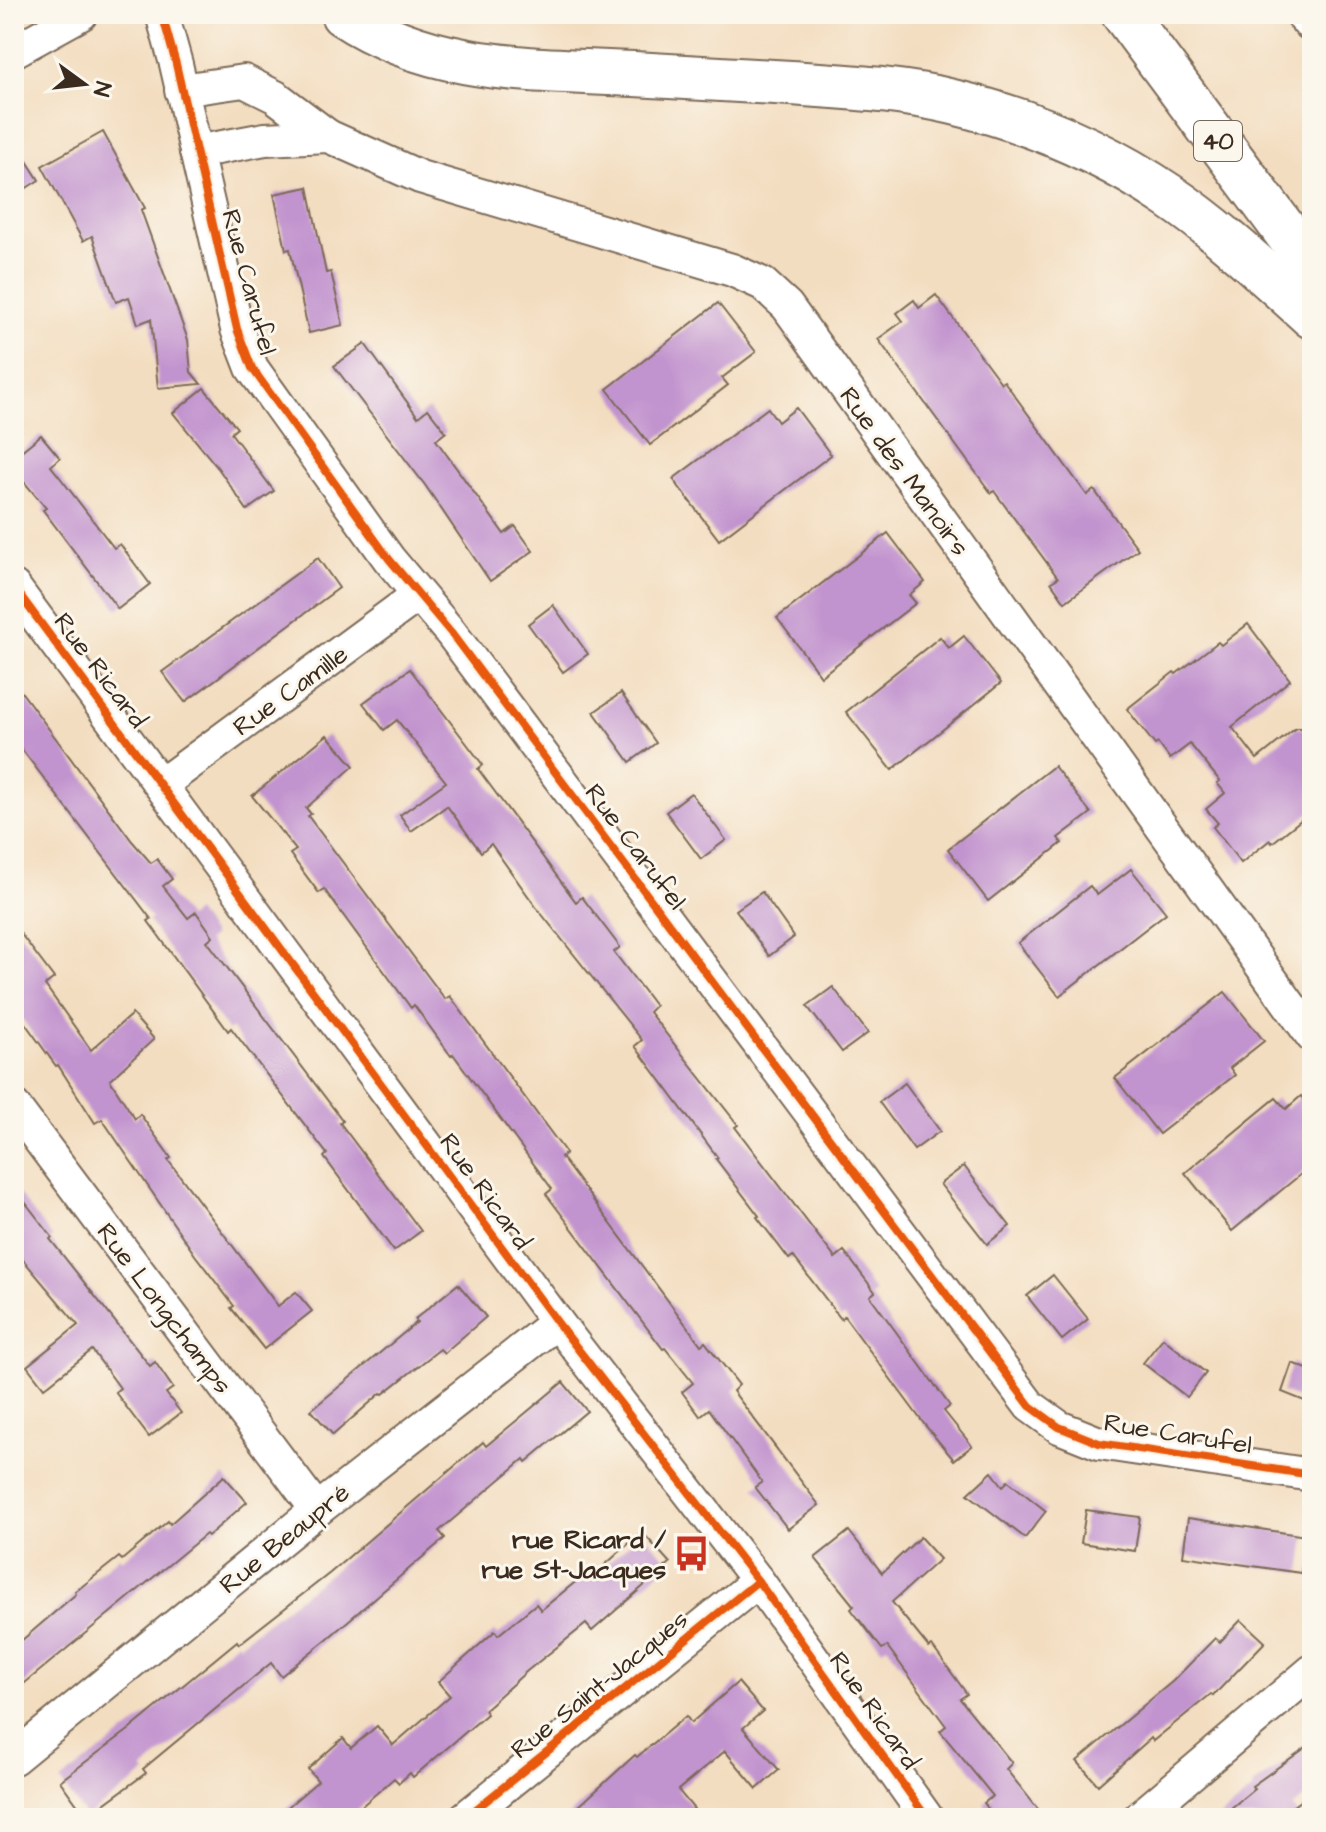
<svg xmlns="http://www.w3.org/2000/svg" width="1326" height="1832" font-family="'Architects Daughter',sans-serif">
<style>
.building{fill:#c294cf}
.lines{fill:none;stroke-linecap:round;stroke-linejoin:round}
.minor-casing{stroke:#7b6957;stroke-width:36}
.highway-casing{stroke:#7b6957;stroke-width:48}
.minor{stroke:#fff;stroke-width:32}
.highway{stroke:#fff;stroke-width:44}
.cycleway-casing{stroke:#fbf7ec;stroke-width:13}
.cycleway{stroke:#e8590c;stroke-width:8}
.labels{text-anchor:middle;stroke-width:6;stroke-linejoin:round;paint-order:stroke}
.shield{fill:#fbf7ec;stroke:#75685c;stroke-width:2}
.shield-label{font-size:24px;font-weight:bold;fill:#3b2a1e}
.street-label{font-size:26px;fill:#3b2a1e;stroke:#fbf7ec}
.poi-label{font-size:26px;font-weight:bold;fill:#3b2a1e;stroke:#fbf7ec;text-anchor:end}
</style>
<rect width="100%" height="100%" fill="#fbf7ec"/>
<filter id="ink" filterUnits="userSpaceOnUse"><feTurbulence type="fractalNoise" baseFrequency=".0125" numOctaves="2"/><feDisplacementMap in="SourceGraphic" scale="16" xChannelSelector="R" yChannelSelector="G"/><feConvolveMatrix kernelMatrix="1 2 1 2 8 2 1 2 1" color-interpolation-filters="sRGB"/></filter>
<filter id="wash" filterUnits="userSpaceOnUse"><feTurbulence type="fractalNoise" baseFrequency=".006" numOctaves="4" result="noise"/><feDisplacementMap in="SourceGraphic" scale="32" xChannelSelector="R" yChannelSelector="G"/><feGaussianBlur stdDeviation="1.8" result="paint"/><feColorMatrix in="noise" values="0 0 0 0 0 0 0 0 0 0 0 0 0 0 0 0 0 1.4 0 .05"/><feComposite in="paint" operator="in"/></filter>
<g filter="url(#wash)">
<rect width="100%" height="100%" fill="#f3ddc0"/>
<g id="blocks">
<g class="building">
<path d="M103,132l42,76 -4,2 47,130 3,32 10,12 -43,4 -7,-69 -13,5 -9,-27 -13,5 -24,-66 -9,5 -41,-75z"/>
<path d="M14,141l25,39 -25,16z"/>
<path d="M308,187l18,86 5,-1 12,53 -34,8 -19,-84 -4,1 -12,-56z"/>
<path d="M936,295l65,88 3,-2 83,114 7,-5 44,59 -73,53 -14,-20 7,-4 -64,-87 -3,2 -113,-154 25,-18 -6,-8 17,-13 5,8z"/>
<path d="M718,303l38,49 -34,26 6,7 -78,60 -43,-56z"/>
<path d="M365,344l53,73 10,-8 18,23 -10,8 68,94 11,-8 18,25 -43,30 -65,-96 -91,-119z"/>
<path d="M204,388l33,40 -6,5 43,58 -27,19 -29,-42 -45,-55z"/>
<path d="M768,408l10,14 18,-14 35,47 -112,85 -46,-61z"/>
<path d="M41,435l19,23 -9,8 11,14 52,68 6,-4 30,40 -32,25 -75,-99 3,-2 -32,-38v-13z"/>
<path d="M888,533l37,49 -16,13 7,8 -95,73 -44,-58z"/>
<path d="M318,558l21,30 -154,114 -23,-30z"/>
<path d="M553,605l35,49 -25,18 -35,-48z"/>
<path d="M1248,624l42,56 -58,47 25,32 39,-31h9l7,9v74l-40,32 -2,-3 -29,23 -28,-36 5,-4 -12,-14 19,-16 -8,-10 3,-2 -30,-37 -20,15 -12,-16 -3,2 -28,-36 47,-37 2,2 42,-32 3,3z"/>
<path d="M964,636l37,47 -109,87 -46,-58 94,-75 9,11z"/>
<path d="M410,669l73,96 -5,4 98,133 6,-5 38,50 -6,5 41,54 -6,6 89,113 -3,2 100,131 9,-7 31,41 -5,4 80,110 -6,5 28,35 -18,14 -30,-36 -80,-108 -3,3 -48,-63 -4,3 -32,-42 2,-1 -43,-57 2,-1 -83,-112 7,-6 -106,-133 -45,-63 -10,8 -34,-46 -36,25 -11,-16 46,-33 -49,-62 -13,10 -21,-27z"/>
<path d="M14,682l118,159 19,22 6,-4 15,20 -9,7 25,32 8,-6 17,24 -6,5 136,180 -3,2 81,108 -27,20 -70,-94 3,-3 -96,-126 -3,3 -80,-110 3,-2 -137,-180z"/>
<path d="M621,693l35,50 -26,19 -36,-50z"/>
<path d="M327,735l27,31 -48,42 5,6 -3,2 137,183 5,-3 116,157 -5,4 140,188 4,-3 34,43 -6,6 86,114 -31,24 -33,-42 7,-5 -53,-73 -9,7 -18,-24 11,-9 -28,-35 -2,1 -117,-155 6,-5 -99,-135 -2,2 -37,-51 -3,3 -87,-119 -5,4 -29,-39 6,-4 -44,-54z"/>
<path d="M1054,766l37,47 -33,25 4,5 -74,58 -40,-52z"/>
<path d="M691,793l35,47 -25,19 -35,-47z"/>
<path d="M1131,869l35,44 -107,83 -41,-53 72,-57 7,9z"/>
<path d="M762,892l32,45 -25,19 -33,-46z"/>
<path d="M14,925l40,53 -9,7 46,65 41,-36 22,25 -44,41 25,39 5,-5 31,44 -3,2 110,146 18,-14 16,19 -48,38 -33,-41 3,-2 -39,-51 -93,-136 -7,4 -37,-58 -2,1 -42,-58z"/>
<path d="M833,987l35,46 -26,19 -35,-46z"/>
<path d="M1225,992l39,49 -34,27 5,7 -76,59 -44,-56z"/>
<path d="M905,1083l35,48 -26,19 -35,-48z"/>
<path d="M1301,1096l11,13v56l-80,66 -47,-58 91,-75 10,11z"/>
<path d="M964,1166l46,60 -23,18 -47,-60z"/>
<path d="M14,1188l38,49 -2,2 100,127 5,-4 18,26 -7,5 15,20 -32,24 -34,-45 5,-4 -28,-38 -48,38 -17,-22 51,-41 -64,-76z"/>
<path d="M1053,1275l35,44 -26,21 -35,-44z"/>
<path d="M458,1284l28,33 -42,36 -4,-4 -57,45 -2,-1 -48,42 -22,-25 106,-88 -2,-3z"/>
<path d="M1163,1338l43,35 -19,24 -44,-34z"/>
<path d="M1292,1363l20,8v33l-30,-12z"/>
<path d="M563,1382l24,29 -61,51 -2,-3 -85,72 6,7 -118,101 -46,37 -10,-13 -128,106 3,4 -60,44 -26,-36 70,-52 107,-88 2,3 91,-71 153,-131 3,4z"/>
<path d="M992,1472l11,14 5,-5 38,30 -21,27 -57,-44z"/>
<path d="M224,1476l23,26 -39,34 -2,-2 -192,158v-45l62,-53 -1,-2 44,-35 3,3 46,-39 2,3z"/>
<path d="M1086,1510l54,7 -5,34 -54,-8z"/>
<path d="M1188,1518l118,18 -5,37 -118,-17z"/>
<path d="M849,1531l33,42 38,-36 20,22 -48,43 37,46 3,-2 35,48 -7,5 52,64 -6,6 39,49h-50l-11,-15 9,-7 -53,-65 6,-5 -59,-80 -5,3 -31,-40 3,-3 -39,-48z"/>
<path d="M642,1532l28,31 -78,68 -6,-7 -59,47 -43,39 3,4 -74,63 -3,-4 -11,10 -5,-5 -46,40h-73l43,-37 -10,-12 35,-31 8,10 26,-22 16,19 57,-49 -12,-14 57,-51 3,4 38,-31 5,6 43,-35 4,5z"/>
<path d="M1241,1620l24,22 -52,54 -2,-2 -58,47 -2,-3 -53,47 -21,-24 96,-80 42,-43 5,4z"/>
<path d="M738,1682l25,29 -20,17 36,42 -22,19 -32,-38 -47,39 16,19 -11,9h-117l69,-63 2,2 49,-41 5,7z"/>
<path d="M1312,1743v49l-20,15 8,11h-81l35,-29 -2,-3z"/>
</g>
</g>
</g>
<g filter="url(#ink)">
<use href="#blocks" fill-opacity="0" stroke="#7b6957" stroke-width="2"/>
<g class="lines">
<defs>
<g id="minor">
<path d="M162,14l14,50 61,265 15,39 137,191 62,74 579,773 29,21 40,16 213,32"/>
<path d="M14,51l67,-37"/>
<path d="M181,90l63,-9 32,16 52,39 92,41 312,93 31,14 24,22 525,730"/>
<path d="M196,152l69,-13 63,-3"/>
<path d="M14,587l543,735 201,259 169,237"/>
<path d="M162,784l256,-189"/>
<path d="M14,1106l303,404"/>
<path d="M14,1758l303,-248 240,-188"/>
<path d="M465,1818l293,-237"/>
<path d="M1139,1818l173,-147"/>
</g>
<g id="highway">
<path d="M343,14c89,59 189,55 291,60 53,3 105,6 157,9 55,4 109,6 162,19 76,18 151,50 216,94 52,35 97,79 143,120"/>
<path d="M1124,14l188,253"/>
<path d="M1309,14l3,4"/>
</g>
</defs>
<use href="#minor" class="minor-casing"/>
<use href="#highway" class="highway-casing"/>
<use href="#minor" class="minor"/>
<use href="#highway" class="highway"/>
<defs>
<g id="cycleway">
<path d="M162,14l14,50 61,265 15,39 137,191 62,74 579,773 29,21 40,16 213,32"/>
<path d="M14,587l543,735 201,259 169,237"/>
<path d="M465,1818l293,-237"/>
</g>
</defs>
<use href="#cycleway" class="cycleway-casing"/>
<use href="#cycleway" class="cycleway"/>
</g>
</g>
<defs>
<symbol id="bus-bare" viewBox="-9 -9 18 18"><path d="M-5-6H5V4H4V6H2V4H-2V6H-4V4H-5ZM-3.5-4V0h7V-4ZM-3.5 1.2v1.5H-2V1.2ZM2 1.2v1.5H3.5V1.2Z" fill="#c8321e" stroke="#fbf7ec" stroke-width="2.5" paint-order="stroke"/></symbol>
</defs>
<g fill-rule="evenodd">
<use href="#bus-bare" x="666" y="1528" width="51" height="51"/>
</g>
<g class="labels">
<rect class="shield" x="1194" y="121" width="48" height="40" rx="6"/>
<g class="shield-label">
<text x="1218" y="149">40</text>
</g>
<g class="street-label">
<text transform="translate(250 282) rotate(75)" y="9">Rue Carufel</text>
<text transform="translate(905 471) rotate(54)" y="9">Rue des Manoirs</text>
<text transform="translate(101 670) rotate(53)" y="9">Rue Ricard</text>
<text transform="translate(290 690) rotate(-36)" y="9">Rue Camille</text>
<text transform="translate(636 846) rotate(53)" y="9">Rue Carufel</text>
<text transform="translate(486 1191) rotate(54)" y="9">Rue Ricard</text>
<text transform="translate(165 1308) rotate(53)" y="9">Rue Longchamps</text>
<text transform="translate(1178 1433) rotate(9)" y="9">Rue Carufel</text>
<text transform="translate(284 1538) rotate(-39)" y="9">Rue Beaupré</text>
<text transform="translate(599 1684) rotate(-39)" y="9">Rue Saint-Jacques</text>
<text transform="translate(875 1710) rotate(55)" y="9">Rue Ricard</text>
</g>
<g class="poi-label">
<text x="666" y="1548">rue Ricard /<tspan x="666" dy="30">rue St-Jacques</tspan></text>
</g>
</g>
<rect width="1326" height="1832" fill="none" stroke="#fbf7ec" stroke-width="48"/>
<g transform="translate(84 84) rotate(105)" stroke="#fbf7ec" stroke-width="6" paint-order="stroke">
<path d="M0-6L14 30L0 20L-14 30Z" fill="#3b2a1e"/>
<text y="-12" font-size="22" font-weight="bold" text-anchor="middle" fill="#3b2a1e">N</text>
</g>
</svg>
